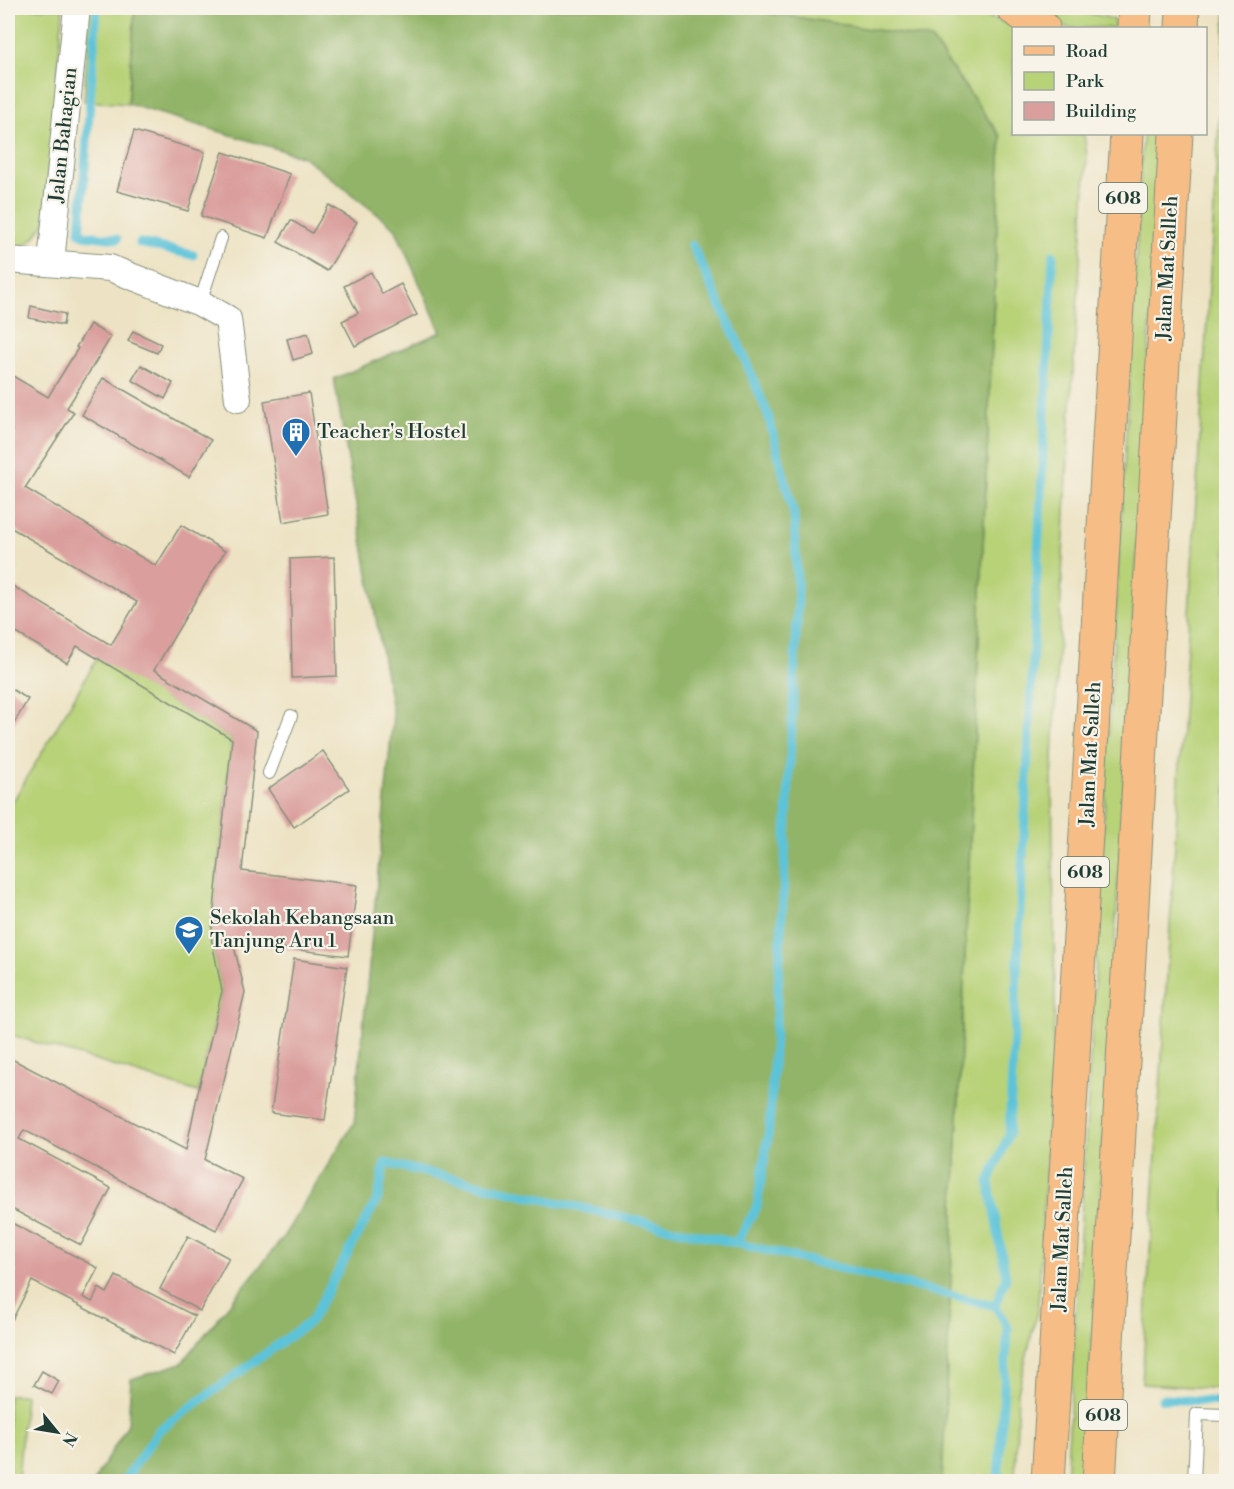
<svg xmlns="http://www.w3.org/2000/svg" width="1234" height="1489" font-family="'Libre Bodoni',serif">
  <style>
    .green { fill: #b8d278; stroke: #6c8856; stroke-width: 1.5 }
    .forest { fill: #92b468; stroke: #58784e; stroke-width: 1.5 }
    .lines { fill: none; stroke-linecap: round; stroke-linejoin: round }
    .stream { stroke: #5cc3d9; stroke-width: 9 }
    .building { fill: #da9e9c }
    .service-casing { stroke: #86907c; stroke-width: 14 }
    .minor-casing { stroke: #86907c; stroke-width: 28 }
    .primary-casing { stroke: #86907c; stroke-width: 35 }
    .service { stroke: #fff; stroke-width: 12 }
    .minor { stroke: #fff; stroke-width: 26 }
    .primary { stroke: #f6be86; stroke-width: 33 }
    .labels { text-anchor: middle; dominant-baseline: central; stroke-width: 4.5; stroke-linejoin: round; paint-order: stroke }
    .shield { fill: #f7f3e8; stroke: #60746a; stroke-width: 1.5 }
    .shield-label { font-size: 18px; font-weight: bold; fill: #1f3d34 }
    .street-label { font-size: 20px; fill: #1f3d34; stroke: #f7f3e8 }
    .poi-label { font-size: 20px; fill: #1f3d34; stroke: #f7f3e8; text-anchor: start }
  </style>
  <rect width="100%" height="100%" fill="#f7f3e8"/>
  <filter id="ink" filterUnits="userSpaceOnUse"><feTurbulence type="fractalNoise" baseFrequency=".0167" numOctaves="2"/><feDisplacementMap in="SourceGraphic" scale="12" xChannelSelector="R" yChannelSelector="G"/><feConvolveMatrix kernelMatrix="1 2 1 2 8 2 1 2 1" color-interpolation-filters="sRGB"/></filter>
  <filter id="wash" filterUnits="userSpaceOnUse"><feTurbulence type="fractalNoise" baseFrequency=".008" numOctaves="4" result="noise"/><feDisplacementMap in="SourceGraphic" scale="24" xChannelSelector="R" yChannelSelector="G"/><feGaussianBlur stdDeviation="1.35" result="paint"/><feColorMatrix in="noise" values="0 0 0 0 0 0 0 0 0 0 0 0 0 0 0 0 0 1.4 0 .05"/><feComposite in="paint" operator="in"/></filter>
  <g filter="url(#wash)">
    <rect width="100%" height="100%" fill="#ede3c4"/>
    <!-- green -->
    <g class="green">
      <path d="M8 8H63L46 221C35 238 29 247 8 248Z"/>
      <polygon points="89,8 135,8 128,104 84,101"/>
      <polygon points="740,8 962,8 1009,24 1016,28 1014,28 1014,134 1084,134 1087,156 1069,434 1052,780 1055,1003 1038,1308 1018,1392 1015,1481 942,1481 1001,137 931,39"/>
      <polygon points="1041,8 1068,8 1114,19 1114,28 1067,28"/>
      <polygon points="1226,9 1226,1389 1142,1384"/>
      <polygon points="1143,134 1161,134 1084,1481 1066,1482"/>
      <polygon points="98,657 232,739 211,937 222,991 198,1092 8,1034 8,810"/>
      <polygon points="8,1395 25,1395 18,1481 8,1481"/>
    </g>
    <!-- forest -->
    <polygon class="forest" points="135,8 740,8 931,39 1001,137 942,1481 94,1481 128,1424 131,1379 182,1363 282,1239 354,1123 393,716 334,379 441,332 395,228 304,157 128,104"/>
    <g class="lines">
      <!-- stream -->
      <g class="stream">
        <polyline points="97,8 80,233 84,235 117,239"/>
        <polyline points="140,243 193,255"/>
        <polyline points="736,1243 995,1306 1008,1327 998,1482"/>
        <polyline points="995,1306 1006,1278 989,1182 1009,1134 1053,255"/>
        <polyline points="1162,1399 1226,1402"/>
        <polyline points="123,1482 159,1430 311,1321 378,1198 385,1163 736,1243 757,1207 769,1130 780,956 798,601 794,514 768,415 740,347 692,245"/>
      </g>
    </g>
    <g id="blocks">
      <!-- building -->
      <g class="building">
        <polygon points="134,131 205,152 188,211 117,191"/>
        <polygon points="223,152 290,174 267,238 201,216"/>
        <polygon points="329,205 357,222 327,271 278,242 291,220 312,233"/>
        <polygon points="371,272 382,294 401,284 417,315 355,346 342,321 358,313 344,286"/>
        <polygon points="31,306 65,314 63,325 29,318"/>
        <polygon points="90,324 111,337 67,408 74,412 25,488 156,566 181,525 225,551 154,670 257,731 242,871 357,885 348,956 233,942 245,992 205,1160 243,1179 216,1230 24,1130 19,1139 111,1188 81,1245 8,1207 8,1057 186,1150 198,1092 222,991 211,937 232,739 77,646 67,663 8,628 8,583 111,645 137,602 8,526 8,438 12,430 8,428 8,373 48,397 78,348 76,347"/>
        <polygon points="133,331 161,344 157,353 128,341"/>
        <polygon points="308,333 313,354 293,360 287,339"/>
        <polygon points="141,365 173,383 165,399 132,380"/>
        <polygon points="103,378 211,440 189,477 82,415"/>
        <polygon points="309,393 328,514 283,522 264,401"/>
        <polygon points="334,557 337,676 292,678 290,559"/>
        <polygon points="8,687 28,699 8,734"/>
        <polygon points="323,751 349,789 294,827 268,789"/>
        <polygon points="294,959 347,967 325,1120 271,1113"/>
        <polygon points="8,1221 98,1268 83,1297 92,1302 99,1288 107,1293 116,1276 195,1316 174,1355 32,1281 8,1328 8,1289 16,1273 8,1268"/>
        <polygon points="188,1236 229,1258 200,1311 160,1289"/>
        <polygon points="42,1371 59,1381 52,1394 34,1385"/>
      </g>
    </g>
  </g>
  <g filter="url(#ink)">
    <use href="#blocks" fill-opacity="0" stroke="#86907c" stroke-width="1.5"/>
    <g class="lines">
      <!-- service casing -->
      <g class="service-casing">
        <g id="service">
          <polyline points="200,303 221,238"/>
          <polyline points="269,773 291,716"/>
          <polyline points="1194,1482 1197,1414 1226,1415"/>
        </g>
      </g>
      <!-- minor casing -->
      <g class="minor-casing">
        <g id="minor">
          <polyline points="8,260 110,268 200,303 228,319 238,399"/>
          <polyline points="51,262 77,8"/>
        </g>
      </g>
      <!-- primary casing -->
      <g class="primary-casing">
        <g id="primary">
          <polyline points="1013,8 1043,28"/>
          <polyline points="1134,28 1135,8"/>
          <polyline points="1182,28 1183,8"/>
          <polyline points="1048,1482 1127,134"/>
          <polyline points="1099,1482 1176,134"/>
        </g>
      </g>
      <!-- service -->
      <use href="#service" class="service"/>
      <!-- minor -->
      <use href="#minor" class="minor"/>
      <!-- primary -->
      <use href="#primary" class="primary"/>
    </g>
  </g>
  <!-- icons -->
  <defs>
    <g id="building-pin" transform="scale(1.5)"><path d="M0 17L-7.5 6A9.5 9.5 0 1 1 7.5 6Z" fill="#1f6fb2" stroke="#f7f3e8"/><path d="M-4-6H4V6H1V3H-1V6H-4ZM-2.5-4.3h1.7v1.8h-1.7ZM.8-4.3h1.7v1.8H.8ZM-2.5-1h1.7V.8h-1.7ZM.8-1h1.7V.8H.8Z" fill="#fff"/></g>
    <g id="school-pin" transform="scale(1.5)"><path d="M0 17L-7.5 6A9.5 9.5 0 1 1 7.5 6Z" fill="#1f6fb2" stroke="#f7f3e8"/><path d="M0-5L7-2L0 1L-7-2ZM-4 1L0 2.5L4 1V4Q0 6-4 4Z" fill="#fff"/></g>
  </defs>
  <g fill-rule="evenodd">
    <use href="#building-pin" x="296" y="432"/>
    <use href="#school-pin" x="189" y="930"/>
  </g>
  <g class="labels">
    <!-- shield labels -->
    <g class="shield">
      <rect x="1099" y="183" width="48" height="30" rx="4.5"/>
      <rect x="1061" y="857" width="48" height="30" rx="4.5"/>
      <rect x="1079" y="1400" width="48" height="30" rx="4.5"/>
    </g>
    <g class="shield-label">
      <text x="1123" y="198">608</text>
      <text x="1085" y="872">608</text>
      <text x="1103" y="1415">608</text>
    </g>
    <!-- street labels -->
    <g class="street-label">
      <text transform="translate(64 135) rotate(-84)">Jalan Bahagian</text>
      <text transform="translate(1168 268) rotate(-87)">Jalan Mat Salleh</text>
      <text transform="translate(1091 754) rotate(-87)">Jalan Mat Salleh</text>
      <text transform="translate(1063 1239) rotate(-87)">Jalan Mat Salleh</text>
    </g>
    <!-- poi labels -->
    <g class="poi-label">
      <text x="317" y="432">Teacher's Hostel</text>
      <text x="210" y="918">Sekolah Kebangsaan<tspan x="210" dy="23">Tanjung Aru 1</tspan></text>
    </g>
  </g>
  <!-- margin -->
  <rect width="1234" height="1489" fill="none" stroke="#f7f3e8" stroke-width="30"/>
  <!-- legend -->
  <rect x="1012" y="27" width="195" height="108" fill="#f7f3e8" stroke="#a1aaa0" stroke-width="1.5"/>
  <rect x="1024" y="46" width="30" height="9" fill="#f6be86" stroke="#a1aaa0" stroke-width="1.5"/>
  <text x="1066" y="57" font-size="18" fill="#1f3d34">Road</text>
  <rect x="1024" y="72" width="30" height="18" fill="#b8d278" stroke="#a1aaa0" stroke-width="1.5"/>
  <text x="1066" y="87" font-size="18" fill="#1f3d34">Park</text>
  <rect x="1024" y="102" width="30" height="18" fill="#da9e9c" stroke="#a1aaa0" stroke-width="1.5"/>
  <text x="1066" y="117" font-size="18" fill="#1f3d34">Building</text>
  <!-- north arrow -->
  <g transform="translate(57 1432) rotate(120)" stroke="#f7f3e8" stroke-width="4.5" paint-order="stroke">
  <path d="M0-4.5L10 22L0 15L-10 22Z" fill="#1f3d34"/>
  <text y="-9" font-size="16" font-weight="bold" text-anchor="middle" fill="#1f3d34">N</text>
  </g>
</svg>
